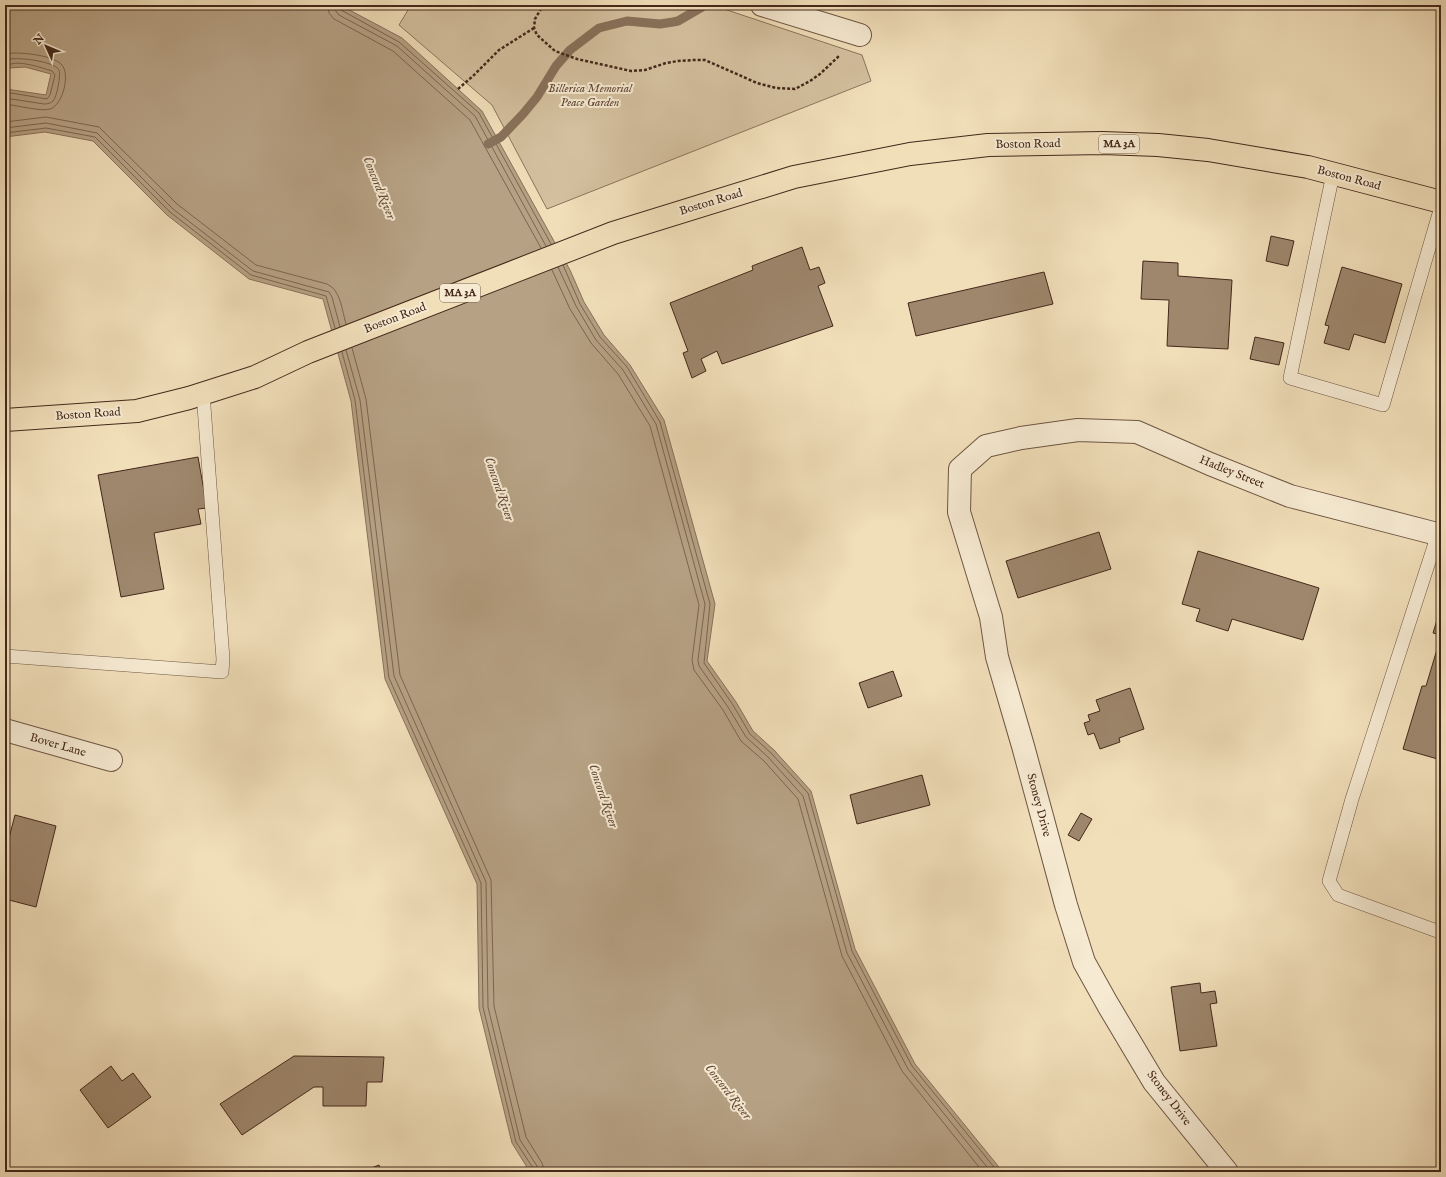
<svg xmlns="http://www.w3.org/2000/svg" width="1446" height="1177" font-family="'IM FELL English',serif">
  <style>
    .green { fill: #d4c09f; stroke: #8c745c }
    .water { fill: #b6a184; stroke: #88715a; fill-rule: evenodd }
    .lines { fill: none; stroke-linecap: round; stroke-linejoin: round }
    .shore { stroke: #7d644f; stroke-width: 1 }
    .stream { stroke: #88715a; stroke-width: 9 }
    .building { fill: #9e876d; stroke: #44281a }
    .service-casing { stroke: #6f5642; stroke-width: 14 }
    .minor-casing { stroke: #6f5642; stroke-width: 24 }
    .primary-casing { stroke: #44281a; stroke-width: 24 }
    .path { stroke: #44281a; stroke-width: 2.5; stroke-dasharray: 3 2; stroke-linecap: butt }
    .service { stroke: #f6ead2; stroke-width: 13 }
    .minor { stroke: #f6ead2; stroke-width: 22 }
    .primary { stroke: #f1dfba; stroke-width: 22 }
    .labels { text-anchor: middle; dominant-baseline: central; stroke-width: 4; stroke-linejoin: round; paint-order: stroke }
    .shield { fill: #f6ead2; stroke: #796251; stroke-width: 1 }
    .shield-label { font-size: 11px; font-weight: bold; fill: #44281a }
    .park-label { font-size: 12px; font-style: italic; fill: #614635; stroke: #f6ead2 }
    .street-label { font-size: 12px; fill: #44281a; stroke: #f6ead2 }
    .water-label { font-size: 13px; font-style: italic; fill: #664c3a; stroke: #f6ead2 }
  </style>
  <rect width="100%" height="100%" fill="#f1dfba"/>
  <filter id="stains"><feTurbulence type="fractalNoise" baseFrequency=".005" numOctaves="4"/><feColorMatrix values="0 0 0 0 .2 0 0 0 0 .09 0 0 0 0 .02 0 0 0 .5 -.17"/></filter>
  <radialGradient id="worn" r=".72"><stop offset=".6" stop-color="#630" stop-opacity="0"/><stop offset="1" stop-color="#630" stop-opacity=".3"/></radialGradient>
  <!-- green -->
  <polygon class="green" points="411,5 712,5 862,55 871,81 547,209 492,105 399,25"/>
  <!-- water -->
  <path class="water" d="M5 5H340L402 38 482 111 570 270 584 302 604 335 630 365 664 420 715 604 707 661 736 702 753 731 774 750 811 791 855 949 915 1064 1003 1172H530L512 1143 479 1008 477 884 385 679 351 401 323 299 249 279 167 215 93 141 45 132 5 137ZM25 67 51 74 46 95 6 89 9 68Z"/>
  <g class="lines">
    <!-- shore -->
    <g class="shore">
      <polyline points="328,5 329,13 334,19 393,51 470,120 541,248"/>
      <polyline points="334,5 335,10 339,15 397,46 475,116 546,246"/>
      <polyline points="339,5 341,10 399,42 479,113 551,244"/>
      <path d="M5 54C17 51 52 55 61 64 71 73 63 105 50 109 42 112 15 105 5 104"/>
      <path d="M5 60C15 56 54 61 59 70 61 75 57 97 53 101 51 103 48 104 44 104L5 98"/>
      <path d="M5 69C9 56 42 68 52 71L55 75 50 95 47 99 5 92"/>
      <path d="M5 122 46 117 99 127 177 204 256 265 327 284C341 290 342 311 346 324"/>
      <polyline points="5,128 46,123 97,133 173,209 253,271 329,292 332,297 340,327"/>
      <polyline points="5,133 46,128 95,137 170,212 251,275 326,296 335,328"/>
      <polyline points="563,265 580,304 600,337 627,367 660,422 710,604 704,663 733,705 750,734 771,753 808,793 852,951 912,1066 998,1172"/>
      <polyline points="558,267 576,306 596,340 623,370 656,424 705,604 698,660 699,666 728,707 746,737 768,757 803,796 847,953 908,1069 991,1172"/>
      <polyline points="552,270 570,309 591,343 618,374 650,426 699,605 692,660 694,670 723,710 741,741 764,761 798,799 842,956 902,1071 983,1172"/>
      <polyline points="352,348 366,399 400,675 491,880 494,1006 526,1137 542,1163 545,1172"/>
      <polyline points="346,350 360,400 394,676 486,882 488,1007 520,1140 537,1166 539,1172"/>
      <polyline points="342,352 355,400 389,678 481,883 483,1007 516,1142 533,1168 533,1172"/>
    </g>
    <!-- stream -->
    <polyline class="stream" points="488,144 501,137 523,114 537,97 556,66 570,50 591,34 599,28 627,21 660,24 673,22 678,21 702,7"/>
  </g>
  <!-- building -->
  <g class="building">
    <polygon points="1271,236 1294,241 1288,266 1266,261"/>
    <polygon points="802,247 810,270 819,267 825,283 818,286 833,326 722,364 717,351 701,359 706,371 692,378 683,353 688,351 670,303 753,270 752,266"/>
    <polygon points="1143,261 1178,263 1178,276 1232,280 1228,349 1167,346 1169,300 1141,299"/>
    <polygon points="1342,267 1402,284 1385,343 1354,334 1349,350 1324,343 1329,326 1325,325"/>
    <polygon points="1044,272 1053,304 916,336 908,303"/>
    <polygon points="1255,337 1284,343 1279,365 1250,359"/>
    <polygon points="198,457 207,508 198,509 201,524 154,533 164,589 121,597 98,475"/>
    <polygon points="1099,532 1111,569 1018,598 1006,561"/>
    <polygon points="1198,551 1319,588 1303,640 1232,619 1228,631 1196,621 1200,609 1182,604"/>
    <polygon points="1437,620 1441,622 1441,635 1433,633"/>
    <polygon points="1441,636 1441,760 1403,749 1422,686 1426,686"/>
    <polygon points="893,671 902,696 868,708 859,683"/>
    <polygon points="1130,688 1144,729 1119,738 1120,742 1100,749 1094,733 1088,735 1084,723 1090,721 1088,715 1100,711 1096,700"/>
    <polygon points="922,775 930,805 857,824 850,795"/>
    <polygon points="1081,813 1092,819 1079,841 1068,835"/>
    <polygon points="15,815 56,826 36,907 5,899 5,881 8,868 5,867 5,853"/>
    <polygon points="1200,983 1201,993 1215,991 1217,1003 1210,1004 1217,1046 1180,1051 1171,987"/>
    <polygon points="294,1056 384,1057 382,1082 367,1082 366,1106 323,1106 323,1087 314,1087 242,1135 220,1104"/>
    <polygon points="111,1066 122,1081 133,1073 151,1097 108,1128 80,1090"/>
    <polygon points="379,1165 382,1172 361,1172"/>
  </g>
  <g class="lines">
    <!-- service casing -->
    <g class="service-casing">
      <g id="service">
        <polyline points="1333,174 1290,378 1383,405 1441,207"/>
        <polyline points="1438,534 1352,799 1329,881 1338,895 1437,931 1441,927"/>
        <polyline points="5,656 222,672 223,659 203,393"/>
      </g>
    </g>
    <!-- minor casing -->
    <g class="minor-casing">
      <g id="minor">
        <polyline points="762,5 860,35"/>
        <polyline points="5,730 111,760"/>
        <polyline points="1227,1172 1154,1082 1108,1005 1084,962 1066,905 1023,746 997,657 991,617 959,512 960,469 986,446 1021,438 1078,430 1137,432 1210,464 1290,496 1441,535"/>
      </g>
    </g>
    <!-- primary casing -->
    <g class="primary-casing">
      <polyline id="primary" points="5,420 137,411 189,398 255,377 308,352 613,233 794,177 910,154 988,145 1103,143 1158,145 1208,150 1308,167 1441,202"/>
    </g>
    <!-- path -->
    <g class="path">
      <polyline points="545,5 542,7 535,19 534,28 537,35 555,51 577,59 631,71 645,70 666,63 678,61 694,60 705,60 757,83 776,88 795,89 810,81 820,74 839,56"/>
      <polyline points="458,89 473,76 499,50 534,28"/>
    </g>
    <!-- service -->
    <use href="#service" class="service"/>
    <!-- minor -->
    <use href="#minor" class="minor"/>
    <!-- primary -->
    <use href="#primary" class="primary"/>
  </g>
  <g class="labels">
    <!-- shield labels -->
    <g class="shield">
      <rect x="1099" y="135" width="40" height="18" rx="3"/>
      <rect x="440" y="284" width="40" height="18" rx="3"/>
    </g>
    <g class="shield-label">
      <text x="1119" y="144">MA 3A</text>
      <text x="460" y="293">MA 3A</text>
    </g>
    <!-- park labels -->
    <g class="park-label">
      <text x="590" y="88">Billerica Memorial<tspan x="590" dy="14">Peace Garden</tspan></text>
    </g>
    <!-- street labels -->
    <g class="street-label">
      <text transform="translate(1028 144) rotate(-1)">Boston Road</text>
      <text transform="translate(1349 178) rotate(15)">Boston Road</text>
      <text transform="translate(711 202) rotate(-17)">Boston Road</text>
      <text transform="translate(395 318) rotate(-21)">Boston Road</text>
      <text transform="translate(88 414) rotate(-4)">Boston Road</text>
      <text transform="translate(1232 472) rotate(22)">Hadley Street</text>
      <text transform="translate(58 745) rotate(16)">Bover Lane</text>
      <text transform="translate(1039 805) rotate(75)">Stoney Drive</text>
      <text transform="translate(1169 1098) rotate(53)">Stoney Drive</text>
    </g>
    <!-- water labels -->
    <g class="water-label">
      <text transform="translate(379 188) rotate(68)">Concord River</text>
      <text transform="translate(499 489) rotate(71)">Concord River</text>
      <text transform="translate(603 796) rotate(71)">Concord River</text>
      <text transform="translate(728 1092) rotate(52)">Concord River</text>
    </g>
  </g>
  <!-- margin -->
  <rect width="1446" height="1177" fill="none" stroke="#f1dfba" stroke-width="20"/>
  <rect x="6" y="6" width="1434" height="1165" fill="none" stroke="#44281a" stroke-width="2"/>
  <rect x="10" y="10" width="1426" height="1157" fill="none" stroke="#44281a"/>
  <!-- north arrow -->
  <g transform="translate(46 46) rotate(314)" stroke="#f6ead2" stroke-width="3" paint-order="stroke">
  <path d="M0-3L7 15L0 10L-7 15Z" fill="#44281a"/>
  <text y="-6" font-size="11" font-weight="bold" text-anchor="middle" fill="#44281a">N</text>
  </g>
  <rect width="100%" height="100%" filter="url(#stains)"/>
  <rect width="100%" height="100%" fill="url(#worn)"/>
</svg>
